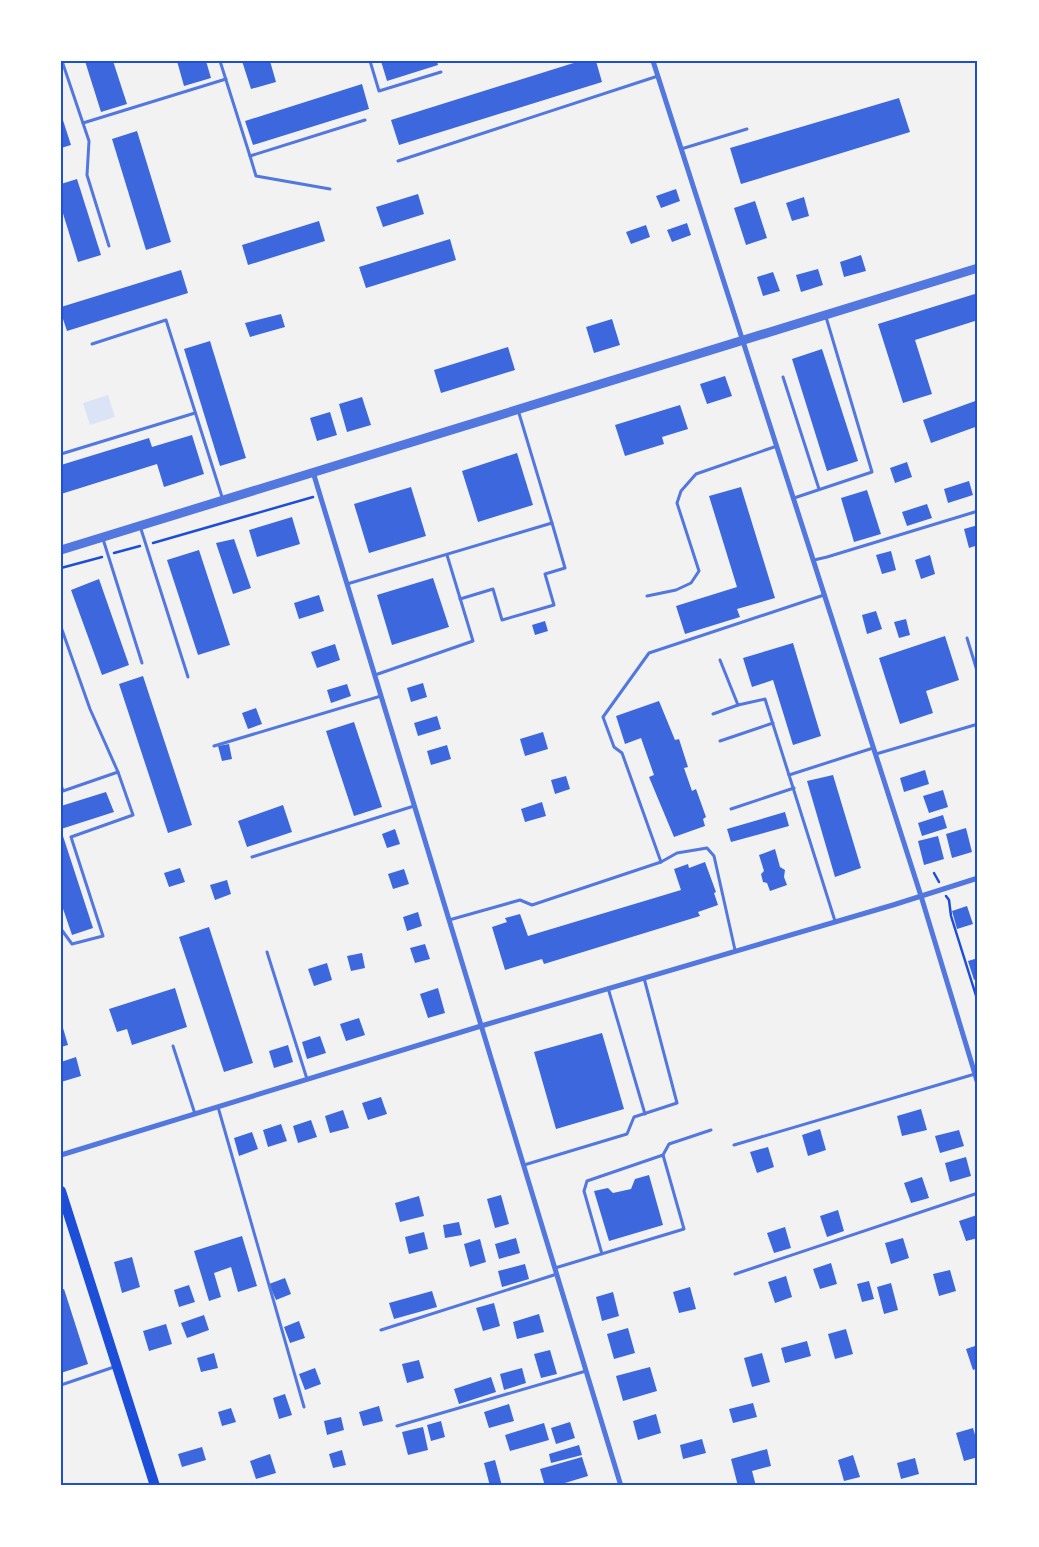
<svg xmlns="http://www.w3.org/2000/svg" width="1039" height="1547" font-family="'Alegreya Sans',sans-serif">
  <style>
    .green { fill: #dbe4f7 }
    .building { fill: #3d67dc }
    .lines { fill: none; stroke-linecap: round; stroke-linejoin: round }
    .path { stroke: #1d4ed8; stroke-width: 2.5 }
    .service { stroke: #5277de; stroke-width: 3 }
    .minor { stroke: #5277de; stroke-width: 5 }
    .tertiary { stroke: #5277de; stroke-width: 9 }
    .secondary { stroke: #1d4ed8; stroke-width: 10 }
    .neatline { fill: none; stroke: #1d4ed8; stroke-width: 2 }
  </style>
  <rect width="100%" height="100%" fill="#f2f2f2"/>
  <!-- green -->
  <polygon class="green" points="108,395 115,417 90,425 83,403"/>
  <!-- building -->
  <g class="building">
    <polygon points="85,61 113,61 127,104 101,112"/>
    <polygon points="177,61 206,61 211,78 184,86"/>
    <polygon points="242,61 270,61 276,82 251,89"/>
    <polygon points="381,61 437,61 438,65 387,81"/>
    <polygon points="580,61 596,61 602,82 399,145 391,120"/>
    <polygon points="362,84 369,109 253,145 245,121"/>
    <polygon points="899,98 910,132 741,184 730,148"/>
    <polygon points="61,114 71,145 61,148"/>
    <polygon points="137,131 171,242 146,250 112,139"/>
    <polygon points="77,179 101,255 78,262 61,207 61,184"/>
    <polygon points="676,189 680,201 661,208 656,196"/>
    <polygon points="418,194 424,214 383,227 376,207"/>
    <polygon points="804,197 809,216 792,221 786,203"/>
    <polygon points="755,201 767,238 746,245 734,208"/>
    <polygon points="319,221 325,241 248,265 242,245"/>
    <polygon points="687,223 691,235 672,242 667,230"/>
    <polygon points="646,225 650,237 631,244 626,232"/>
    <polygon points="450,239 456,260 366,288 359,267"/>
    <polygon points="861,255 866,271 844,277 840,262"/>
    <polygon points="818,269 823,285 801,292 796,275"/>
    <polygon points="181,270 188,293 67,331 61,313 61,307"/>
    <polygon points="773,272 780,291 763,296 757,277"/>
    <polygon points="978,293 978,320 915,340 932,394 903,403 878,324"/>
    <polygon points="281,314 285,327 250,337 245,323"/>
    <polygon points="612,319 620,345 594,353 586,327"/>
    <polygon points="210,341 246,458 220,466 184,349"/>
    <polygon points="508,347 515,370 441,393 434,370"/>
    <polygon points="822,349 858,461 827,471 792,359"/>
    <polygon points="725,376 732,396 707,404 700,384"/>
    <polygon points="362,397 371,425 347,432 339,404"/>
    <polygon points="978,400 978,426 931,443 923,420"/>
    <polygon points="680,405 688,429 662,437 664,444 625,456 615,425"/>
    <polygon points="330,412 337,435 317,441 310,418"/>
    <polygon points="192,435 204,474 164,487 157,464 61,494 61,465 149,438 152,447"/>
    <polygon points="517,453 533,505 478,522 462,471"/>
    <polygon points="907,462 912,477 895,483 890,468"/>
    <polygon points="969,481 973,495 948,503 944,489"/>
    <polygon points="411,487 426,536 369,553 354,504"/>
    <polygon points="741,487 775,598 737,609 740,617 685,634 676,606 737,587 709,496"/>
    <polygon points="867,490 881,534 854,542 841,498"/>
    <polygon points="927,504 932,518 907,526 902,512"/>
    <polygon points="292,517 300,544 257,557 249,530"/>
    <polygon points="978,525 978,545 969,548 964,529"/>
    <polygon points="234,539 251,588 233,594 216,543"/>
    <polygon points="199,550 230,645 198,655 167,560"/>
    <polygon points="891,551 896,570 882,574 876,555"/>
    <polygon points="930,555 935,574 921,579 915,560"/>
    <polygon points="433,578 449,627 392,645 377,595"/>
    <polygon points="99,579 129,665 102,675 71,590"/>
    <polygon points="319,595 324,611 299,619 294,603"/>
    <polygon points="876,611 882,629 867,634 862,615"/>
    <polygon points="906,619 910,635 899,638 894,622"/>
    <polygon points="545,621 548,631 535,635 532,625"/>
    <polygon points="945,636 959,680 926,691 933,713 900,724 879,658"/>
    <polygon points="793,643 821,736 793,745 773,680 752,687 743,658"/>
    <polygon points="335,644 340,660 317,668 311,652"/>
    <polygon points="143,676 192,825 168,833 119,684"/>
    <polygon points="423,683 427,697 411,702 407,688"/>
    <polygon points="347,684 351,696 331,703 327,690"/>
    <polygon points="659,701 675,740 679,739 688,767 684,768 692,791 696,789 706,817 703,819 705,826 674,837 649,777 654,775 641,738 625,744 616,716"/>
    <polygon points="256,708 262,724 248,729 242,713"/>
    <polygon points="437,716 441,729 418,736 414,723"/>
    <polygon points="354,722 382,807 354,816 326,731"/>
    <polygon points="543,732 548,749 525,756 520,739"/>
    <polygon points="229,744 232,759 222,761 218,746"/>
    <polygon points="447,745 451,759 431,765 427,751"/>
    <polygon points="925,770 929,784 904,792 900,778"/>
    <polygon points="833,775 861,868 835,877 807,781"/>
    <polygon points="566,776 570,789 555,794 551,780"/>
    <polygon points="943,790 948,807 929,813 923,796"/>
    <polygon points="106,792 114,812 61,829 61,806"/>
    <polygon points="542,802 546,816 525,822 521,809"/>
    <polygon points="283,805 292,832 247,847 238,821"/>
    <polygon points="785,812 789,826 731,842 727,829"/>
    <polygon points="943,815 947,828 922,836 918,823"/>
    <polygon points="966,828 972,852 952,858 946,834"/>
    <polygon points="395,829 400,844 387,848 382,834"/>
    <polygon points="62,833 93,928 72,935 61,903"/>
    <polygon points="938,836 944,859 924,865 918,841"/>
    <polygon points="775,849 780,867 785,870 784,877 787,885 770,891 767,883 763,882 761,874 764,871 759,855"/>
    <polygon points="705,862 716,892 714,893 718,905 698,912 700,916 544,964 542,959 505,970 492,927 507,922 505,918 520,914 528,936 681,890 674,869 688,864 689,868"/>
    <polygon points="180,868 185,882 169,887 164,873"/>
    <polygon points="404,869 409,884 393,889 388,874"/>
    <polygon points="227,880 231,894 215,900 210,885"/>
    <polygon points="967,906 973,924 957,929 952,911"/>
    <polygon points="418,912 422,926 407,931 403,917"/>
    <polygon points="209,927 253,1063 224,1072 179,937"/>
    <polygon points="425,944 430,959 415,963 410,948"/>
    <polygon points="362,953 365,968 351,971 347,956"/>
    <polygon points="978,958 978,978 974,980 968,961"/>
    <polygon points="327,963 332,980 314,986 308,969"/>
    <polygon points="175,988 187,1027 132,1045 127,1029 117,1032 109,1009"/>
    <polygon points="438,988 445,1013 428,1018 420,994"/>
    <polygon points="359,1018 365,1035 346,1041 340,1024"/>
    <polygon points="63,1028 68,1045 61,1047 61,1029"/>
    <polygon points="602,1033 624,1109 556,1129 534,1052"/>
    <polygon points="320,1036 326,1053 307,1059 302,1042"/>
    <polygon points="288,1045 293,1062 274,1068 269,1051"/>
    <polygon points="76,1057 81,1076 61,1082 61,1062"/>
    <polygon points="381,1097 387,1114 368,1120 362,1103"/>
    <polygon points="921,1109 927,1130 902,1136 897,1116"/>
    <polygon points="343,1110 349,1128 330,1133 325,1116"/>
    <polygon points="311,1120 317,1137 298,1143 293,1126"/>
    <polygon points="281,1124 287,1141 268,1147 263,1130"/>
    <polygon points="820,1129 826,1150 808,1156 802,1135"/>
    <polygon points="959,1130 964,1146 940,1153 935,1136"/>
    <polygon points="252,1132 258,1149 239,1156 234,1138"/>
    <polygon points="768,1147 774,1167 757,1173 750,1152"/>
    <polygon points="966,1157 971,1176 950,1182 945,1163"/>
    <polygon points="649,1175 663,1225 609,1241 594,1191 608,1188 613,1193 631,1189 635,1179"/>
    <polygon points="922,1177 929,1198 911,1203 904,1183"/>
    <polygon points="501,1195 509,1224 495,1228 487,1199"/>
    <polygon points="419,1196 424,1216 400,1222 395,1203"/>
    <polygon points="838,1210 844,1231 827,1237 820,1216"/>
    <polygon points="977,1215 978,1238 966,1241 959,1221"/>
    <polygon points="459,1222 462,1235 445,1238 443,1225"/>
    <polygon points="785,1227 791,1248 774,1253 767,1233"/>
    <polygon points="424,1232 428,1249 409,1254 405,1237"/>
    <polygon points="242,1236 257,1286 238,1292 231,1267 214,1273 221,1297 209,1301 194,1251"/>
    <polygon points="516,1238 520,1253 499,1259 495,1244"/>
    <polygon points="903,1238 909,1258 891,1264 885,1243"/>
    <polygon points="480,1239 486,1262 470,1267 464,1244"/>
    <polygon points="132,1257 140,1287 122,1293 114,1262"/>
    <polygon points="831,1263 837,1284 820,1289 813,1269"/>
    <polygon points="525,1264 529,1279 502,1287 498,1271"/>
    <polygon points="950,1270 956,1291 939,1296 933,1274"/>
    <polygon points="786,1276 792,1297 775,1303 768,1282"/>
    <polygon points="285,1278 291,1294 276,1300 269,1284"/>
    <polygon points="869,1281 874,1299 862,1302 857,1284"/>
    <polygon points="891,1283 898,1310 884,1314 877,1287"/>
    <polygon points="189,1285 195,1302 179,1307 174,1290"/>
    <polygon points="690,1287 696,1309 679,1313 673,1292"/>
    <polygon points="64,1289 88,1364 61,1373 61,1290"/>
    <polygon points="432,1291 437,1307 394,1319 389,1303"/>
    <polygon points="613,1292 619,1316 602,1321 596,1297"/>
    <polygon points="494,1303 500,1326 483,1331 476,1308"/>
    <polygon points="539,1314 544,1332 517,1339 513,1322"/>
    <polygon points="204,1315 209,1330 187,1338 181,1323"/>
    <polygon points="299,1321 305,1338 290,1343 284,1327"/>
    <polygon points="166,1324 172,1344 149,1351 143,1331"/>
    <polygon points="628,1328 635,1353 614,1359 607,1334"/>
    <polygon points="846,1329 853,1354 835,1359 828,1334"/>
    <polygon points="807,1341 811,1356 785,1363 781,1348"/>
    <polygon points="978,1345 978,1368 973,1370 966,1349"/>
    <polygon points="550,1350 557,1374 541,1378 534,1354"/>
    <polygon points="214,1353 218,1368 201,1372 197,1358"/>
    <polygon points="762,1353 770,1382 752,1387 744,1358"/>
    <polygon points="419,1360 424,1378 407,1383 402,1364"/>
    <polygon points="650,1367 657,1391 623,1401 616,1376"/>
    <polygon points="315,1368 321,1384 305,1390 299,1374"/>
    <polygon points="522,1368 526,1383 504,1390 500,1374"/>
    <polygon points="491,1377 496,1392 459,1404 454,1389"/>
    <polygon points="285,1394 292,1415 279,1419 273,1398"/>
    <polygon points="753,1403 757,1417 733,1423 729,1409"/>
    <polygon points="509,1404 514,1421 489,1428 484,1412"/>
    <polygon points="379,1406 383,1421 363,1426 359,1412"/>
    <polygon points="231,1408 236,1422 222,1426 218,1412"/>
    <polygon points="656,1414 661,1433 638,1440 633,1421"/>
    <polygon points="341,1417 344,1430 327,1435 324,1421"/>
    <polygon points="441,1421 445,1437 431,1441 427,1425"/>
    <polygon points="570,1422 575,1438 556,1444 551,1428"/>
    <polygon points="544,1423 549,1440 510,1451 505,1435"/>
    <polygon points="423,1427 428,1450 408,1455 402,1432"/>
    <polygon points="973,1428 978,1445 978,1457 964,1461 956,1433"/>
    <polygon points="702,1439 706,1453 683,1459 680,1445"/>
    <polygon points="579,1445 582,1455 551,1463 549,1454"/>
    <polygon points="202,1447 206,1460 182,1467 178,1454"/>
    <polygon points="767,1449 771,1466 752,1471 756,1486 738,1486 731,1459"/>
    <polygon points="342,1450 346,1465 333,1468 329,1454"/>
    <polygon points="270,1454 276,1473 256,1479 250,1461"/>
    <polygon points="853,1455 860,1477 844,1481 838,1460"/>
    <polygon points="582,1457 588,1476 555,1486 545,1486 540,1469"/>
    <polygon points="915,1458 919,1474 901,1479 897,1463"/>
    <polygon points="495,1460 502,1486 490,1486 484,1463"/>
  </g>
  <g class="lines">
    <!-- path -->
    <g class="path">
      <polyline points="153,543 313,497"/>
      <polyline points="114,553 140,546"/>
      <polyline points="61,568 102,557"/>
      <polyline points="934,873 939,882"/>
      <polyline points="946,896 949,900 951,916 978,1002"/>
    </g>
    <!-- service -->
    <g class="service">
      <polyline points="62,61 89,141 87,175 109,246"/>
      <polyline points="220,61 250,156 365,120"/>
      <polyline points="370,61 379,91 441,72"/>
      <polyline points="458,61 462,61"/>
      <polyline points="83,123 226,79"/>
      <polyline points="681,149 747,129"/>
      <polyline points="250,156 256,176 330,189"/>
      <polyline points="398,161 658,76"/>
      <polyline points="92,344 166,320 223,500"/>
      <polyline points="783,377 819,489"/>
      <polyline points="61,454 195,413"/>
      <polyline points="794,498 872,472 826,317"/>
      <polyline points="140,526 188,677"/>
      <polyline points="103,539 142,663"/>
      <polyline points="814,560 827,557 978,511"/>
      <polyline points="347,584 552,523 518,410"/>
      <polyline points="647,596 676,590 691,583 699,571 677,503 681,491 696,474 777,446"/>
      <polyline points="460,599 493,589 502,620 554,605 545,574 565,568 552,523"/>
      <polyline points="61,627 90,709 118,772 133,815 71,837 103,936 72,944 61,929"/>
      <polyline points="967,638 978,674"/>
      <polyline points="720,660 738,705 765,699 789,775"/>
      <polyline points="375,675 473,641 447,555"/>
      <polyline points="713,714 738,705"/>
      <polyline points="720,741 773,723"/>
      <polyline points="214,746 381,696"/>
      <polyline points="876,754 978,724"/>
      <polyline points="61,785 63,791 118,772"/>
      <polyline points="731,809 794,788"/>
      <polyline points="252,857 414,806"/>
      <polyline points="661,862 622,753 614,747 603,717 649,653 824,595"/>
      <polyline points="449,920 520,900 532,905 661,862 677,853 707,848 714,856 735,950"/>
      <polyline points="835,921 789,775 873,748"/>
      <polyline points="267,952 307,1079"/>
      <polyline points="608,988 645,1114"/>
      <polyline points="173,1046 195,1114"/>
      <polyline points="218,1107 304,1407"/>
      <polyline points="734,1145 975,1074"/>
      <polyline points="663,1155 669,1144 711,1130"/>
      <polyline points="524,1165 627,1134 634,1117 677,1103 644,978"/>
      <polyline points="555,1268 684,1229 663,1155 587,1181 584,1191 602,1254"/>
      <polyline points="735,1274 978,1193"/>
      <polyline points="381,1330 557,1274"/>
      <polyline points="61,1385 114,1367"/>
      <polyline points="397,1426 586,1371"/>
    </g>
    <!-- minor -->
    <g class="minor">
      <polyline points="653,61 921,896 978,1084"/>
      <polyline points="313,472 621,1486"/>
      <polyline points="61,1155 481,1026 893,905 978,878"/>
    </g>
    <!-- tertiary -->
    <polyline class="tertiary" points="61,550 978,268"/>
    <!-- secondary -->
    <polyline class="secondary" points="61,1191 155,1486"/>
  </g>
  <!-- border -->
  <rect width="1039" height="1547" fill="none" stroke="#ffffff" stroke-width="125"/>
  <rect x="62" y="62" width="914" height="1422" class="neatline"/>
</svg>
